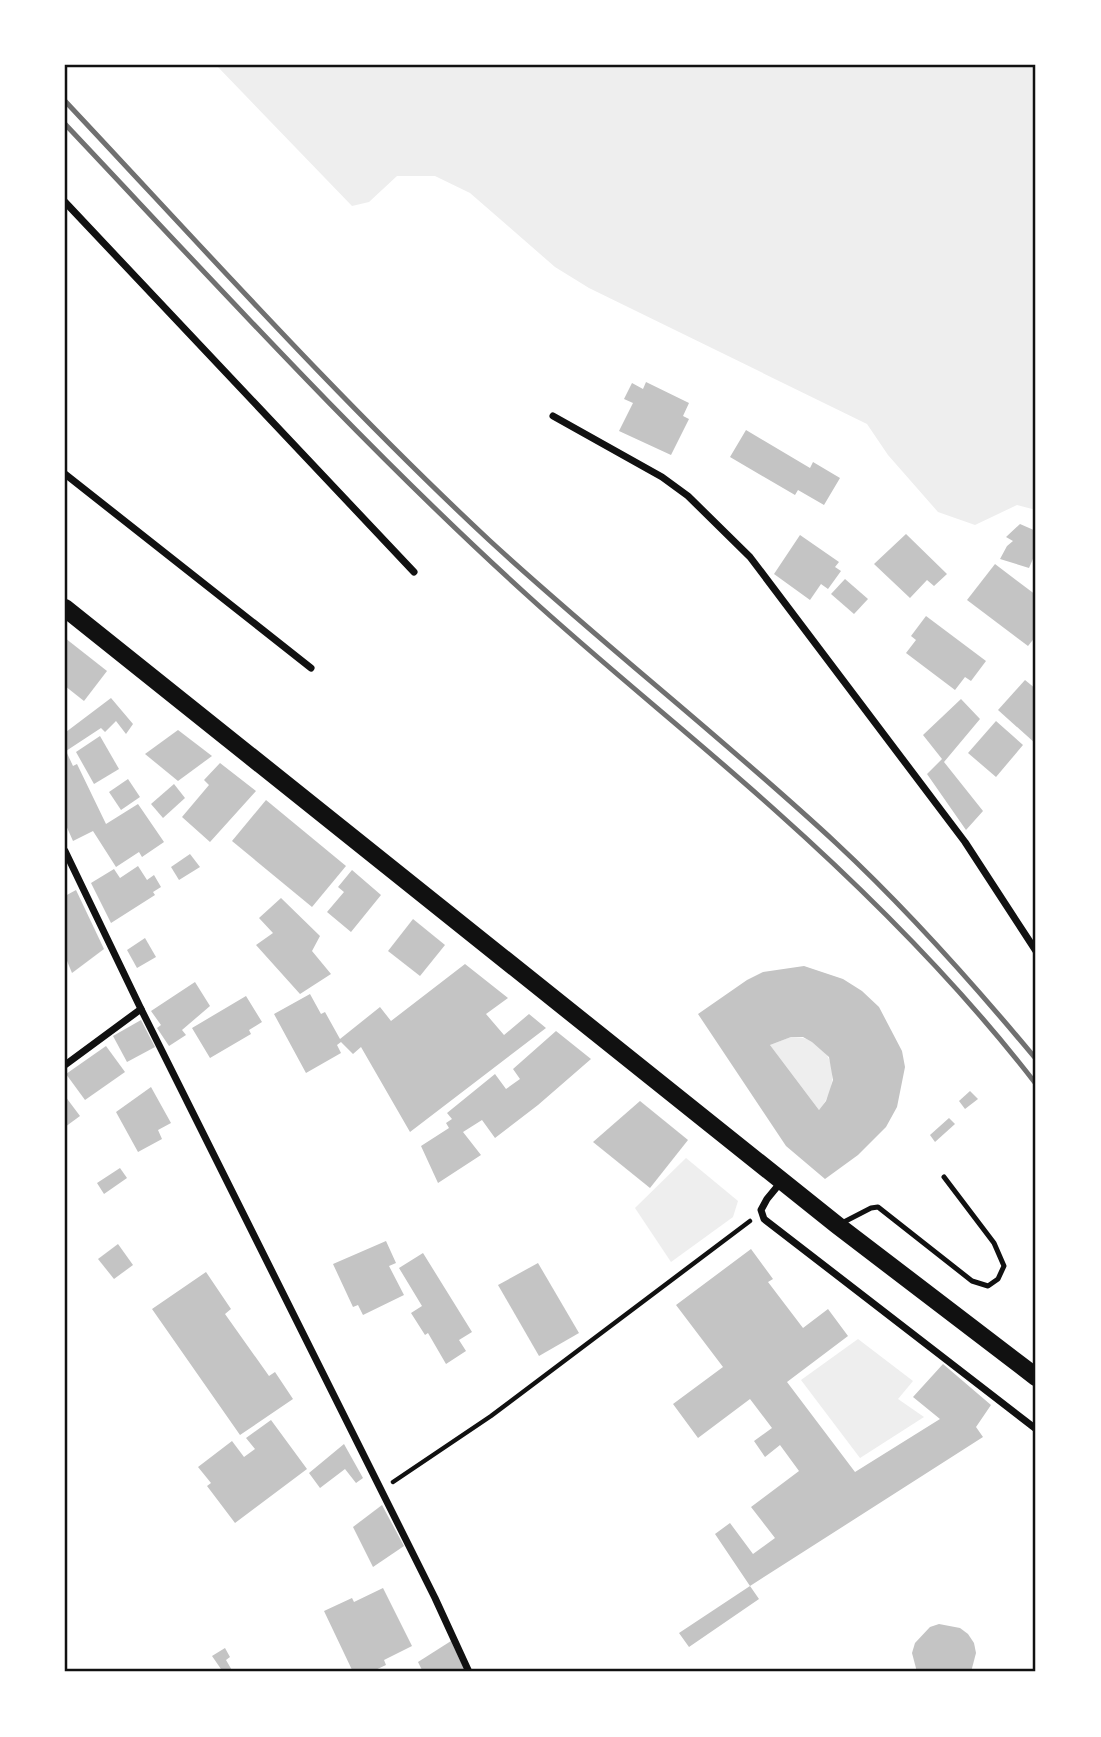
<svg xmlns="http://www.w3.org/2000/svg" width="1101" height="1737" font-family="'Noto Sans',sans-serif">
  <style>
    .green { fill: #eee }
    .building { fill: #c4c4c4; fill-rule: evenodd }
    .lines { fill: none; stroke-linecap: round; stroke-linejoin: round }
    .path { stroke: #111; stroke-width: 4.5 }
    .service { stroke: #111; stroke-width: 5 }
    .minor { stroke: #111; stroke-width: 7 }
    .primary { stroke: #111; stroke-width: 18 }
    .rail { stroke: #707070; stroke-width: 5 }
    .neatline { fill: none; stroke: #111; stroke-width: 2.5 }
  </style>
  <rect width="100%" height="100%" fill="#fff"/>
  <!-- green -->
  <g class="green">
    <polygon points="216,65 1036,65 1036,510 1017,505 975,525 938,512 888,455 867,424 589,288 555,267 470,193 435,176 397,176 369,202 352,206"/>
    <path d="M791 1037C833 1036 844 1081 819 1110L770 1045Z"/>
    <polygon points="686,1158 738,1201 733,1217 671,1262 635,1208"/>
    <polygon points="858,1339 913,1381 898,1399 924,1417 860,1458 801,1380"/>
  </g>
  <!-- building -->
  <g class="building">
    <polygon points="646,382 689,403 683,416 689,419 671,455 619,431 633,403 624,399 632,383 643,389"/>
    <polygon points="746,430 810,468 813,462 840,478 824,505 798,490 795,495 730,457"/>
    <polygon points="1020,524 1036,531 1036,552 1029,568 1000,559 1007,546 1013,541 1006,537"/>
    <polygon points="906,534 947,574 934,586 927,580 910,598 874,564"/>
    <polygon points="800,535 839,562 835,567 841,571 828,589 821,584 810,600 774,574"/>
    <polygon points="995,564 1036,595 1036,636 1028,646 967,600"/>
    <polygon points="845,579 868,599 854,614 831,594"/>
    <polygon points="926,616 986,661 971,681 965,677 955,690 906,653 916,640 911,636"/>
    <polygon points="65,638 107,671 84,701 65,686"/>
    <polygon points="1025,680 1036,689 1036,744 998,710"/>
    <polygon points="111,698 133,724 126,734 116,721 105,732 101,728 66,751 73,766 77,764 106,824 138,804 164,842 142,857 139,852 116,867 93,831 73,841 65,823 65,730 66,732"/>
    <polygon points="961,699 980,719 944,762 983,811 966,830 927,774 942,759 923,735"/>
    <polygon points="996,721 1023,745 996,777 968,753"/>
    <polygon points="178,730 212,756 178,781 145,754"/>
    <polygon points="100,736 119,769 94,784 76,752"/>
    <polygon points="220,763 256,791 210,842 182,817 209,785 204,780"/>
    <polygon points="128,779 140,797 121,810 109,792"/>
    <polygon points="174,784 185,798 163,818 151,804"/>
    <polygon points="266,800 346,866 312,907 232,841"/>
    <polygon points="190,854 200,867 179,880 171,867"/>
    <polygon points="138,866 147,880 154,875 161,887 153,892 155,895 111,923 91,883 114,869 120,878"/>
    <polygon points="352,870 381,895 351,932 327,912 344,892 338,887"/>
    <polygon points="76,890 104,949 72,973 65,956 65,896"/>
    <polygon points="281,898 320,936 312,951 331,974 300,994 256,945 273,933 259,918"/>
    <polygon points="413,919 445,945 420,976 388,951"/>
    <polygon points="145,938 156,957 137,968 127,950"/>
    <polygon points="465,964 508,998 486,1014 504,1035 529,1014 546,1028 410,1132 361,1047 353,1054 341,1042 337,1045 341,1053 306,1073 274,1014 310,994 321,1014 325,1012 340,1039 380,1007 391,1021"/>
    <path d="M804 966 843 979 862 991 879 1007 902 1051 905 1067 897 1107 886 1127 858 1155 825 1179 786 1146 698 1014 747 980 763 972ZM791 1037H803L812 1042 829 1057 833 1080 826 1101 819 1110 770 1045Z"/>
    <polygon points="195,982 210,1006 182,1030 186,1035 169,1046 157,1028 161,1025 151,1011"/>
    <polygon points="246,996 262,1022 249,1030 251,1034 210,1058 192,1028"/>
    <polygon points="141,1020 155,1047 127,1062 113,1036"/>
    <polygon points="556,1031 591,1059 538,1105 495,1138 482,1120 463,1132 481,1155 438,1183 421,1146 449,1128 446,1123 452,1119 447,1113 495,1074 506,1089 520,1079 513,1069"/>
    <polygon points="106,1046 125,1072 85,1100 66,1074"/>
    <polygon points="151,1087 171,1123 158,1130 162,1139 138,1152 116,1112"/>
    <polygon points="970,1091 978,1099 965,1109 959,1101"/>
    <polygon points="65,1096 80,1116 65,1127"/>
    <polygon points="640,1101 688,1140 650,1188 593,1142"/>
    <polygon points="949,1118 955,1124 935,1142 930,1135"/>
    <polygon points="120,1168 127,1178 104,1194 97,1183"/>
    <polygon points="386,1241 396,1263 389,1266 404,1295 363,1315 358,1305 353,1307 333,1264"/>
    <polygon points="118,1244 133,1265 114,1279 98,1259"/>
    <polygon points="751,1249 773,1279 768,1282 803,1328 828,1309 848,1336 787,1382 855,1472 940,1419 913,1397 943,1364 991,1405 976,1427 983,1437 750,1586 759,1599 689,1647 679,1633 750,1586 715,1534 730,1523 753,1554 775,1538 751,1507 799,1471 780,1445 765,1457 754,1441 772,1428 750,1399 698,1438 673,1404 723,1367 676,1305"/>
    <polygon points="423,1253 472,1332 459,1340 466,1351 446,1364 428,1333 425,1335 411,1313 422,1306 399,1268"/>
    <polygon points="538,1263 579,1333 539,1356 498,1285"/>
    <polygon points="206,1272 231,1309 225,1314 269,1376 275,1372 293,1399 240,1435 152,1309"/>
    <polygon points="271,1420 307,1469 235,1523 207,1486 211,1483 198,1467 232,1441 244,1457 255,1449 246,1438"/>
    <polygon points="344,1444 363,1478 356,1483 345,1469 320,1488 309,1473"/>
    <polygon points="382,1505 404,1546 373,1567 353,1527"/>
    <polygon points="383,1588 412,1646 384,1660 386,1665 371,1672 353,1672 324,1611 352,1598 354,1602"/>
    <polygon points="939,1624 960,1628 968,1634 974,1643 976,1653 971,1672 917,1672 912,1653 915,1643 930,1627"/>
    <polygon points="451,1641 464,1669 460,1672 423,1672 418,1662"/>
    <polygon points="225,1648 230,1657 226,1660 233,1672 223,1672 212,1656"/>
  </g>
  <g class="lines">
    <!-- path -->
    <polyline class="path" points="393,1482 491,1416 750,1221"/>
    <!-- service -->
    <polyline class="service" points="840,1224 871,1208 878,1207 972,1281 988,1286 998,1279 1004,1266 994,1243 944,1177"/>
    <!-- minor -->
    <g class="minor">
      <polyline points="65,202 414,572"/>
      <polyline points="553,416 662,477 688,496 750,557 965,842 1036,951"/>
      <polyline points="65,474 311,668"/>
      <polyline points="65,851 141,1009 435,1598 469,1672"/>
      <polyline points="65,1065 141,1009"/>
      <polyline points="781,1182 767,1199 761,1210 764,1219 1036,1429"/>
    </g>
    <!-- primary -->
    <polyline class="primary" points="65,608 837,1225 1036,1377"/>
    <!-- rail -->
    <g class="rail">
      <path d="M65 101C204 249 340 401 489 540 602 644 723 738 836 843 909 911 972 982 1036 1059"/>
      <path d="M65 124C216 284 364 447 527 595 608 669 694 737 776 811 870 895 959 984 1036 1084"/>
    </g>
  </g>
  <!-- border -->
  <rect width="1101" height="1737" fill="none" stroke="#ffffff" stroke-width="133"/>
  <rect x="66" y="66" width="968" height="1604" class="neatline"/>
</svg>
